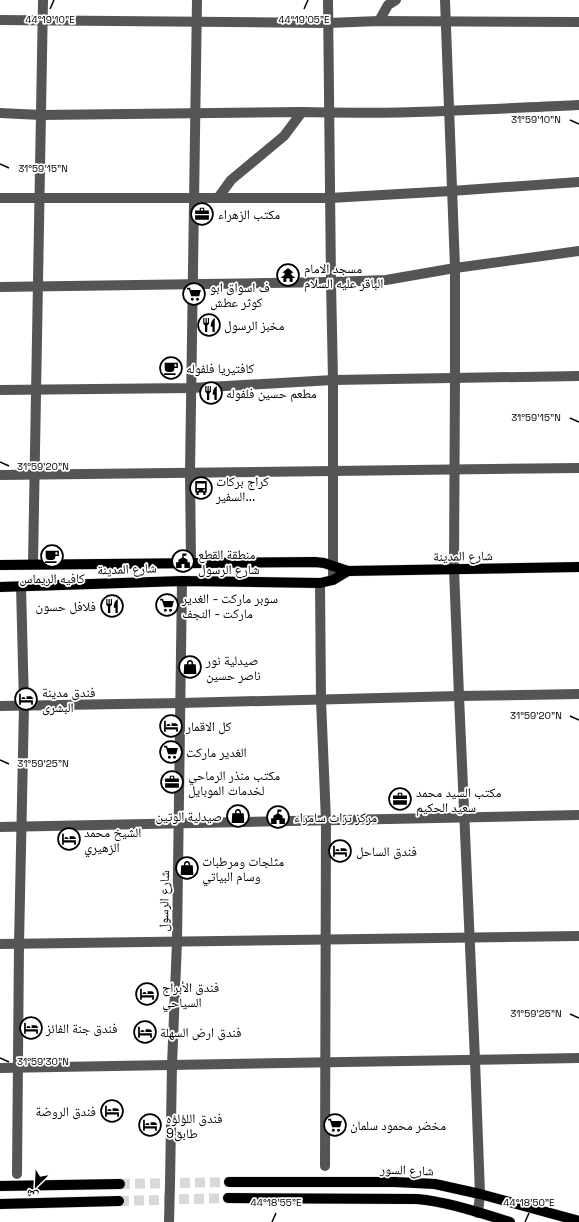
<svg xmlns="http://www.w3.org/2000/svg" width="579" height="1222" font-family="'Space Grotesk','Noto Naskh Arabic',sans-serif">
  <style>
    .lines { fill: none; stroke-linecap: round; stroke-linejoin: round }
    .major-tunnel { stroke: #d9d9d9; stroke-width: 10; stroke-dasharray: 10 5; stroke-linecap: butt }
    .major-casing { stroke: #dbdbdb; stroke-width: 11 }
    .minor { stroke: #555; stroke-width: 10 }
    .major { stroke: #000; stroke-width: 10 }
    .ticks { fill: none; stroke: #000; stroke-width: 1.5 }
    .labels { text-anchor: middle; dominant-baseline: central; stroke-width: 3.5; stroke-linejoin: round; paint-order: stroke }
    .poi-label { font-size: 13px; fill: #000; stroke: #fff; text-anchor: start }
    .street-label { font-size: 13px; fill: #000; stroke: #fff }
    .ticks-label { font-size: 10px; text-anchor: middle; fill: #000; stroke: #fff; stroke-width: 3.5; stroke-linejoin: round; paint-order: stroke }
  </style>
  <rect width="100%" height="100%" fill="#fff"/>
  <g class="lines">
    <!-- major-tunnel -->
    <g class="major-tunnel">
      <polyline points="120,1184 229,1182"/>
      <polyline points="119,1201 228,1198"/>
    </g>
    <!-- major casing -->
    <g class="major-casing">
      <g id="major">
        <polyline points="0,565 315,562 324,563 348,571 579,567"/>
        <polyline points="0,587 182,581 320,583 333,580 348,571"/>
        <polyline points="229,1182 395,1182 435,1184 480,1194 579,1221"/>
        <polyline points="0,1186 120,1184"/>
        <path d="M228 1198 417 1199C449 1202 480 1213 510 1222"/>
        <polyline points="0,1204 119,1201"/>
      </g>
    </g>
    <!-- minor -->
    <g class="minor">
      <polyline points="328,0 331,282 333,380 333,580"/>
      <polyline points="445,0 455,268 455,377 454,569 459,696 475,1060 480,1194 478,1213"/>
      <polyline points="0,20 328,23 379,21 579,22"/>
      <polyline points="379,21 388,5 396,0"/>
      <path d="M0 113 41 115 302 112C394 115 487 109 579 105"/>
      <polyline points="0,198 330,198 451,191 579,182"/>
      <polyline points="218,198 231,180 284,136 302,112"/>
      <polyline points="0,287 331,282 386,280 455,268 579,251"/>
      <polyline points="0,390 191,388 333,380 579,376"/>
      <polyline points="0,475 579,468"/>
      <polyline points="191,562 190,472 197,0"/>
      <polyline points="33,564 43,0"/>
      <polyline points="320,583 321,700 326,821 325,1166"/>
      <polyline points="0,706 181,703 459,696 579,694"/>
      <polyline points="0,827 579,815"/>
      <polyline points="0,944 579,936"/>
      <polyline points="0,1068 579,1058"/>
      <polyline points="17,1174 19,944 24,705 21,586"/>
      <polyline points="169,1222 170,1183 172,1065 177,942 182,581"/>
    </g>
    <!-- major -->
    <use href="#major" class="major"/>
  </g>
  <!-- ticks -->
  <path class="ticks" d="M50 9 54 0M304 9 308 0M570 120 579 124M0 164 9 168M570 418 579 422M0 462 9 466M570 716 579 720M0 760 9 764M570 1014 579 1018M0 1058 9 1062M272 1222 276 1213M525 1222 529 1213"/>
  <!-- icons -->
  <defs>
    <g id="office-ring" transform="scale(1.15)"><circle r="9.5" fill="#fff" stroke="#000" stroke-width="1.5"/><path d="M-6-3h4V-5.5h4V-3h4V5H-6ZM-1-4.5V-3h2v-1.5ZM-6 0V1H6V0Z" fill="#000"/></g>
    <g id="temple-ring" transform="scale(1.15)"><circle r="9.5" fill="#fff" stroke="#000" stroke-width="1.5"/><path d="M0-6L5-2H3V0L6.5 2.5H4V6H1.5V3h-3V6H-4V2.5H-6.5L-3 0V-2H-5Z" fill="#000"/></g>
    <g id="supermarket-ring" transform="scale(1.15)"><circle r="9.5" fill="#fff" stroke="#000" stroke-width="1.5"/><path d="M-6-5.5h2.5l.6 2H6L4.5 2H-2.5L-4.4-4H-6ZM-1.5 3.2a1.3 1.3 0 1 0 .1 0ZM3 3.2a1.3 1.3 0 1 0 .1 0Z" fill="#000"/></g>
    <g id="restaurant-ring" transform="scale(1.15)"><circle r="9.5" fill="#fff" stroke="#000" stroke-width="1.5"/><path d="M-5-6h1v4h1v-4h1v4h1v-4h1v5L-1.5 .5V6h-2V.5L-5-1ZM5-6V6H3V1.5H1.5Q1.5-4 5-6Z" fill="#000"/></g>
    <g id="cafe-ring" transform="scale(1.15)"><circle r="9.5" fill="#fff" stroke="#000" stroke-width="1.5"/><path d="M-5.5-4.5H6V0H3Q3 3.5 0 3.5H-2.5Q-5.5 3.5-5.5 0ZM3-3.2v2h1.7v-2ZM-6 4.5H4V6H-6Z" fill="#000"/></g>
    <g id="bus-ring" transform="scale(1.15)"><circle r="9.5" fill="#fff" stroke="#000" stroke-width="1.5"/><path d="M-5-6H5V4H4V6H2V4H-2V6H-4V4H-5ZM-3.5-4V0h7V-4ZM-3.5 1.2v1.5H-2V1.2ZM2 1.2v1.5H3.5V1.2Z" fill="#000"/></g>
    <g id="civic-ring" transform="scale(1.15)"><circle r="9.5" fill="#fff" stroke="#000" stroke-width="1.5"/><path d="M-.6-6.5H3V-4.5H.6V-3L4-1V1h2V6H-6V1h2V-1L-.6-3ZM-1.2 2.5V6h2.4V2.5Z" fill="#000"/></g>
    <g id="shop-ring" transform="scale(1.15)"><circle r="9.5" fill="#fff" stroke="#000" stroke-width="1.5"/><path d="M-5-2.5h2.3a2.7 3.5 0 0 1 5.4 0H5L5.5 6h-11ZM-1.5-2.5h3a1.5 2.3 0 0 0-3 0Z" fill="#000"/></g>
    <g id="hotel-ring" transform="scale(1.15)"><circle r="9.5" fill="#fff" stroke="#000" stroke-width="1.5"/><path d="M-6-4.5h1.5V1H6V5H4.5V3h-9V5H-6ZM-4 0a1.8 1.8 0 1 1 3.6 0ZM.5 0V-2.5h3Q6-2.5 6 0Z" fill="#000"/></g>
  </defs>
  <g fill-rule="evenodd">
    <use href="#office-ring" x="202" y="214"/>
    <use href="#temple-ring" x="288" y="275"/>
    <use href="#supermarket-ring" x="194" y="294"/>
    <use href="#restaurant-ring" x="209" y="325"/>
    <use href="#cafe-ring" x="171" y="368"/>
    <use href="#restaurant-ring" x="211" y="393"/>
    <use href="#bus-ring" x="201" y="488"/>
    <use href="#cafe-ring" x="52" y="556"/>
    <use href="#civic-ring" x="183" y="561"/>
    <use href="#supermarket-ring" x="167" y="605"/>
    <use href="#restaurant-ring" x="112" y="606"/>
    <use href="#shop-ring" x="190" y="667"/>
    <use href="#hotel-ring" x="26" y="699"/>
    <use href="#hotel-ring" x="171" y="726"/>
    <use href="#supermarket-ring" x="171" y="752"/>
    <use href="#office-ring" x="172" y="782"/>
    <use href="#office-ring" x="400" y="799"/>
    <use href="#shop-ring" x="238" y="816"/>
    <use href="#civic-ring" x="278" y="817"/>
    <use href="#hotel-ring" x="69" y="839"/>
    <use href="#hotel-ring" x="340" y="851"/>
    <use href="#shop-ring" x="187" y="868"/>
    <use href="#hotel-ring" x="147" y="994"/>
    <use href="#hotel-ring" x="31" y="1028"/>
    <use href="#hotel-ring" x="145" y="1032"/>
    <use href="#hotel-ring" x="112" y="1111"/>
    <use href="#hotel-ring" x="150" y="1125"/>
    <use href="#supermarket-ring" x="335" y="1125"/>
  </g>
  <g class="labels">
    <!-- poi labels -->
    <g class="poi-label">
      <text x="218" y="214">مكتب الزهراء</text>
      <text x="304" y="268">مسجد الامام<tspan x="304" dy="15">الباقر عليه السلام</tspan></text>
      <text x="210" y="287">ف اسواق ابو<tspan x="210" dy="15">كوثر عطش</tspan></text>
      <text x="224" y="325">مخبز الرسول</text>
      <text x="186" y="368">كافتيريا فلفوله</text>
      <text x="226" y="393">مطعم حسين فلفوله</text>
      <text x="216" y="481">كراج بركات<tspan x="216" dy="15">السفير...</tspan></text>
      <text x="198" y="554">منطقة القطع<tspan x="198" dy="15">شارع الرسول</tspan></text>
      <text x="52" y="578" text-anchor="middle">كافيه الريماس</text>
      <text x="182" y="598">سوبر ماركت - الغدير<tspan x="182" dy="15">ماركت - النجف</tspan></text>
      <text x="96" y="606" text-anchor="end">فلافل حسون</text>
      <text x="206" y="660">صيدلية نور<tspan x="206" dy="15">ناصر حسين</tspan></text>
      <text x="42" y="692">فندق مدينة<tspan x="42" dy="15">البشرى</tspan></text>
      <text x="186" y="726">كل الاقمار</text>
      <text x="186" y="752">الغدير ماركت</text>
      <text x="188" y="775">مكتب منذر الرماحي<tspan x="188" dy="15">لخدمات الموبايل</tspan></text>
      <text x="416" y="792">مكتب السيد محمد<tspan x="416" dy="15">سعيد الحكيم</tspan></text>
      <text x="222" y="816" text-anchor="end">صيدلية الوتين</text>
      <text x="294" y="817">مركز تراث سامراء</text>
      <text x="84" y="832">الشيخ محمد<tspan x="84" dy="15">الزهيري</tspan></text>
      <text x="356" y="851">فندق الساحل</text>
      <text x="202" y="861">مثلجات ومرطبات<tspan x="202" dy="15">وسام البياتي</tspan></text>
      <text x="162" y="987">فندق الأبراج<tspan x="162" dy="15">السياحي</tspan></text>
      <text x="46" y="1028">فندق جنة الفائز</text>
      <text x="160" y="1032">فندق ارض السهلة</text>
      <text x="96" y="1111" text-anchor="end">فندق الروضة</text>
      <text x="166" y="1118">فندق اللؤلؤه<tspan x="166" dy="15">9طابق</tspan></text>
      <text x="350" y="1125">مخضر محمود سلمان</text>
    </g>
    <!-- street labels -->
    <g class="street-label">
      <text transform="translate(463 556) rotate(-1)">شارع المدينة</text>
      <text transform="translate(127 569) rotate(-2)">شارع المدينة</text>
      <text transform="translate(164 901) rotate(-89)">شارع الرسول</text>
      <text transform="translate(407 1170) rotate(2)">شارع السور</text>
    </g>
  </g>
  <g class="ticks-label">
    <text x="50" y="23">44°19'10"E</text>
    <text x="304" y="23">44°19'05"E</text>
    <text x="536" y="123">31°59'10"N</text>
    <text x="43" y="172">31°59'15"N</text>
    <text x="536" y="421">31°59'15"N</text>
    <text x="43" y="470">31°59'20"N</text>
    <text x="536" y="719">31°59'20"N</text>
    <text x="43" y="767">31°59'25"N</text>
    <text x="536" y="1017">31°59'25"N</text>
    <text x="43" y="1065">31°59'30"N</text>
    <text x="276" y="1206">44°18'55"E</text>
    <text x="529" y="1206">44°18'50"E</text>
  </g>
  <!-- north arrow -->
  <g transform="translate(36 1186) rotate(204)" stroke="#ffffff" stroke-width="3" paint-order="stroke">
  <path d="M0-3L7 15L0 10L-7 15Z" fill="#000000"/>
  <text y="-6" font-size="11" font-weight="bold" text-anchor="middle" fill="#000000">ش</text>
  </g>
</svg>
